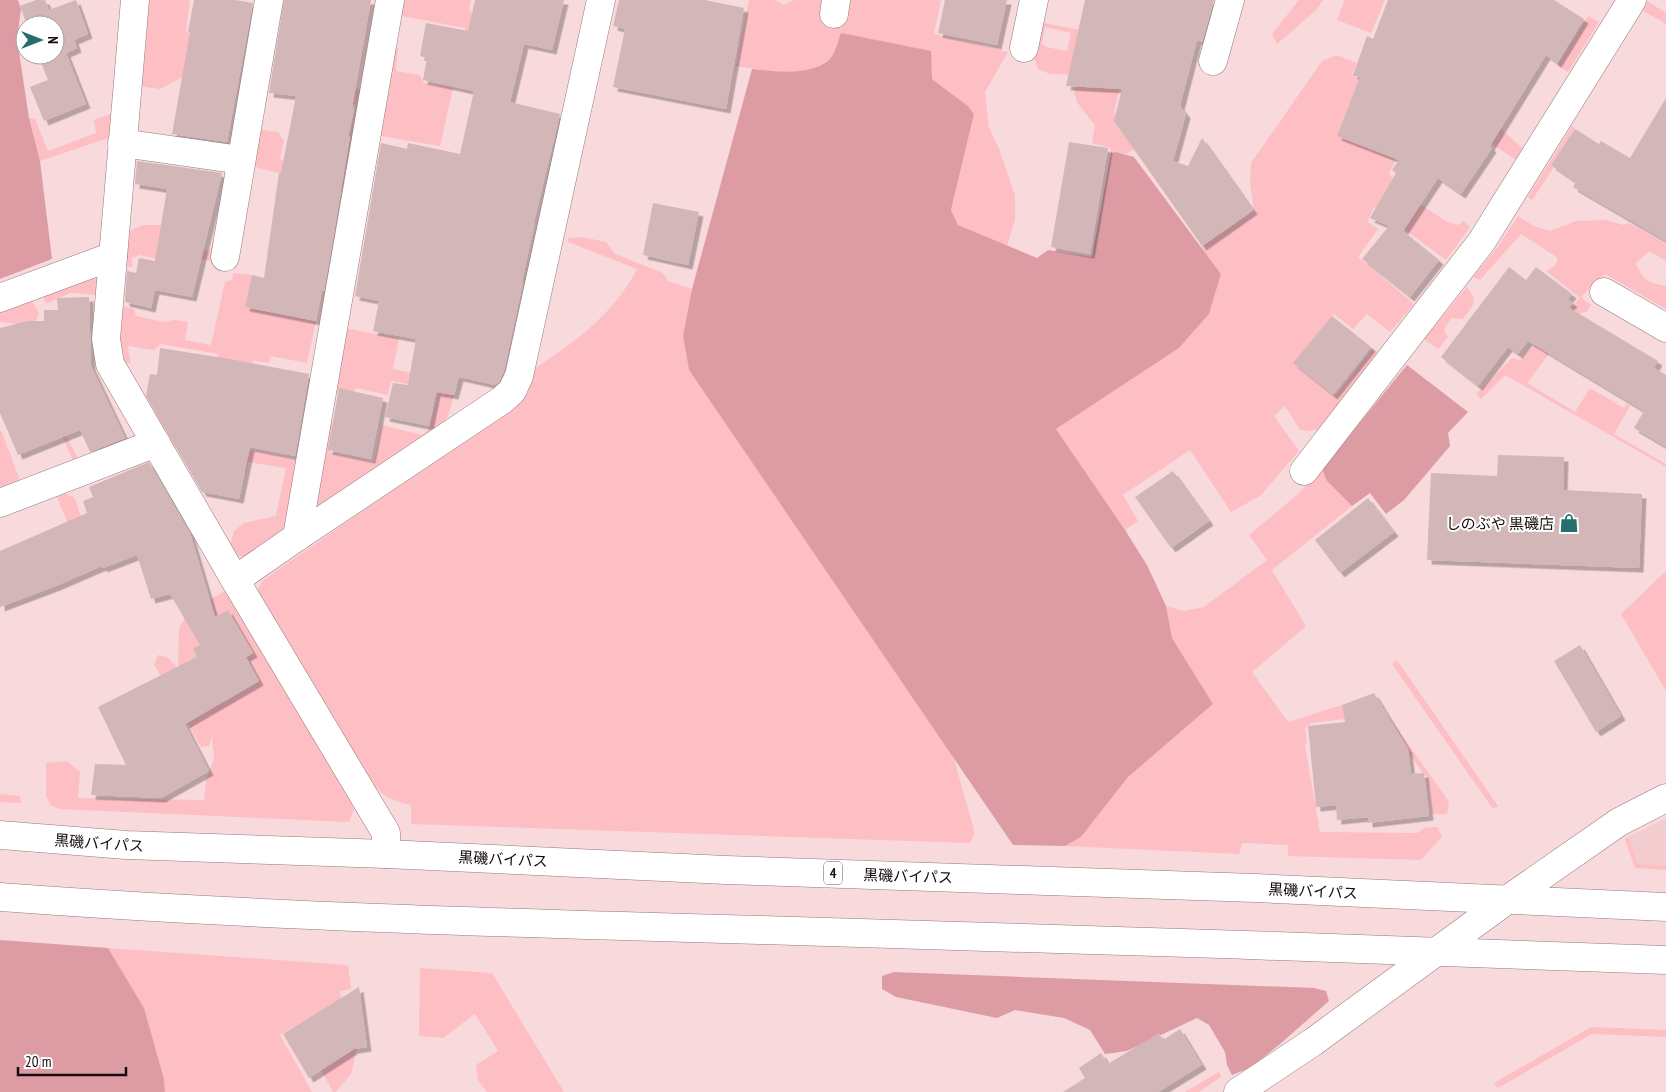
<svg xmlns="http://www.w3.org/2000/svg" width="1666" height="1092" font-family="'PT Sans Narrow','Noto Sans JP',sans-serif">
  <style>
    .built { fill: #f2cccf }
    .green { fill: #fdbec4; fill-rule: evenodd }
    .forest { fill: #dd9ca3 }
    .building { fill: #d3b6b8; filter: url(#shadow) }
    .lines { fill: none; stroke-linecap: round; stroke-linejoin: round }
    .minor-casing { stroke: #94797b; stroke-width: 29 }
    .trunk-casing { stroke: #94797b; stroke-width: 29 }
    .minor { stroke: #fff; stroke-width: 28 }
    .trunk { stroke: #fff; stroke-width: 28 }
    .labels { text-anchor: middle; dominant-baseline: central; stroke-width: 4; stroke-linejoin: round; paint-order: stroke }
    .shield { fill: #fff; stroke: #5c5556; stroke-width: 1 }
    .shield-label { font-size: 14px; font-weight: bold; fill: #160c0d }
    .poi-label { font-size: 15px; fill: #160c0d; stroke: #fff; text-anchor: end }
    .street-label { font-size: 15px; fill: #160c0d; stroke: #fff }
  </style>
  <defs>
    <filter id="shadow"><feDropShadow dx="4.5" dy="4.5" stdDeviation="0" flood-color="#0004"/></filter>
  </defs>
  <rect width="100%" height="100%" fill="#f8dadc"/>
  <!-- built -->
  <polygon class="built" points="1666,818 1666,866 1638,865 1628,837"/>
  <!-- green -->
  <g class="green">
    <polygon points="149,0 190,0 186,30 192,36 244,45 238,82 188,74 160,89 138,86"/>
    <polygon points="400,0 471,0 469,11 475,14 460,54 465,28 397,15"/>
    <path d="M749 0H775L785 5 793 0H825L821 19 843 24 848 0H941L934 34 1008 52 985 92 989 128 999 149 1015 195V220L1007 246 958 225 951 210 974 114 968 106 932 79 831 58C826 61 820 65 814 68 797 76 755 69 736 66Z"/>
    <polygon points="1299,0 1323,0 1316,10 1277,44 1272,34"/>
    <polygon points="1345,0 1385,0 1371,33 1337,20"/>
    <polygon points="1455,0 1501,0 1491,16 1498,22 1494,32 1531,55 1528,63 1467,24 1448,55 1454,59 1431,96 1455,114 1460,105 1501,129 1522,148 1516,160 1431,104 1404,146 1402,145 1389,174 1400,183 1404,194 1446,221 1458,225 1464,221 1470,227 1446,260 1374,207 1367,222 1378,229 1358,257 1414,304 1390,332 1367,314 1353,329 1334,314 1294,363 1333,395 1337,394 1373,348 1378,354 1320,429 1309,431 1300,430 1285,406 1274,416 1299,451 1260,496 1231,512 1190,450 1123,495 1138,521 1125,530 1056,429 1179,348 1209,314 1221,274 1201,247 1254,211 1250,182 1251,163 1322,61 1336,55 1357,63 1352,74 1360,77 1338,136 1390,156 1436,36 1428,32 1430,26 1443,31"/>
    <polygon points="1647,1 1666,13 1666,24 1642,10"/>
    <polygon points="1588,16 1599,22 1568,72 1557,66"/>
    <path d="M1039 22 1130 40 1114 113 1167 126 1178 123 1126 154 1116 152 1111 153 1110 148 1092 143 1095 125C1080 105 1069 100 1077 75L1050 74 1038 69C1031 54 1034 37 1039 22ZM1045 27 1071 33 1067 51 1046 47 1042 44Z"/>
    <polygon points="391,47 398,48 396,71 420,75 424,83 453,88 440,146 376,135"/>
    <polygon points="351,88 364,89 345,191 283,181 284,174 250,166 258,129 278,132 284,141 280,158 287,165 343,171 356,105 350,103"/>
    <polygon points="113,113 111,137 40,161 29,118 35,119 48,151 96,133 94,120"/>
    <polygon points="1572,126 1575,129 1551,165 1554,167 1532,200 1528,197"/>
    <path d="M1518 216 1534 226 1550 231 1576 221 1605 220 1624 225 1628 223 1641 229 1666 244V261L1649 251 1636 263C1643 280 1648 283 1666 286V309L1605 274 1581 297 1591 305 1587 311 1572 317 1548 355 1527 383 1575 412 1590 388 1624 408 1627 404 1630 406 1614 434 1666 464V467L1505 375 1481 399 1476 394 1512 358 1520 360 1580 298 1546 271 1555 266 1558 258 1521 234 1480 280 1473 277 1497 248Z"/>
    <polygon points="143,225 160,225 166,226 162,243 210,251 215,236 219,236 213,261 199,259 179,264 140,255 132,258 132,267 119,265 123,234"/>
    <path d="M582 237 606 242 615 254 663 273 668 281 692 289 683 336 689 370 953 756 973 826 974 834 970 843 411 824V805C390 800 381 796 369 778L258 598V590L262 581 518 403 528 393 534 369C574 343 615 313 637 269L568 242V238Z"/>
    <polygon points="233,273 252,275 245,307 316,321 307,363 271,356 268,363 253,360 241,411 238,447 300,460 287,525 250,556 238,556 229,549 234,531 244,523 276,516 286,468 248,462 246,473 222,467 179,432 175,454 154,412 171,415 206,426 218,354 160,344 154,350 128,346 129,356 131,362 126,364 119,349 119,305 134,309 136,316 163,322 175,320 188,322 185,340 211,345 225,282 232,280"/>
    <polygon points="87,276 98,280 97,295 70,293 46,304 42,293"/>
    <polygon points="1467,287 1474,298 1473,305 1463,319 1451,318 1444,330 1448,337 1438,349 1424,339"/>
    <polygon points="30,297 39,314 33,326 0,322 0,307"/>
    <polygon points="343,328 399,338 393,369 437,378 442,376 459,380 457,386 444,383 442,393 454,395 446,422 311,512 326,422 334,424 329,450 332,453 374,462 382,425 422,435 429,429 438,394 435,389 391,381 388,395 357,388 351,394 331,391"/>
    <polygon points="49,405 78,458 73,461"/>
    <polygon points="1,430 21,483 0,491 0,431"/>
    <polygon points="1322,469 1327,481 1352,506 1272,570 1306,626 1252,672 1288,722 1342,705 1345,719 1311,723 1305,729 1307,742 1305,746 1320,832 1417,833 1424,828 1437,827 1442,837 1421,860 1288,856 1288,845 1242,843 1239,854 1065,846 1081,837 1128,777 1213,704 1172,638 1166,606 1184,611 1204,607 1267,560 1249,535 1298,494"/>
    <polygon points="65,494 74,497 85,527 84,562 57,497"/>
    <polygon points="1666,571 1666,691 1621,614"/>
    <path d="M225 591 346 791 354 809 349 822 59 809 51 805 46 796V763L67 761 80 772 78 798 204 800 206 781 214 758 212 736 209 746 201 747 154 664 158 655 167 657 178 668 179 629 187 613ZM228 610 253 653 246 657 259 681 223 702 193 650 200 645 192 631Z"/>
    <polygon points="1397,660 1498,806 1493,809 1392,664"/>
    <polygon points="1387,714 1449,802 1447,814 1432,814 1427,778 1381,715"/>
    <polygon points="0,794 20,796 21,803 0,802"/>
    <polygon points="1628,837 1638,864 1666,866 1666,870 1635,868 1625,839"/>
    <polygon points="108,948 348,965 351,989 340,991 349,1049 357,1048 351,1074 336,1092 333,1092 321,1070 304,1021 280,1035 312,1092 165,1092 164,1079 144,1008"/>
    <polygon points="420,968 492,973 564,1092 487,1092 478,1080 476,1065 498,1051 475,1014 443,1038 419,1036"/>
    <polygon points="1591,1027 1666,1030 1666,1037 1592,1034 1498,1088 1494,1083"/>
    <polygon points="1219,1072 1221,1077 1199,1092 1185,1092"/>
  </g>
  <!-- forest -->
  <g class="forest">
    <polygon points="0,0 18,0 21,9 17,39 29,118 40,161 52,259 0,279"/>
    <path d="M841 33 931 51 932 79 968 106 974 114 951 210 958 225 1037 258 1048 250 1092 257 1111 153 1116 152 1134 157 1221 274 1209 314 1179 348 1056 429 1125 530 1147 565 1166 606 1172 638 1213 704 1128 777 1081 837 1065 846 1013 845 689 370 683 336 692 289 752 69C777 71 809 77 830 59 835 54 838 41 841 33Z"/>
    <polygon points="1407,365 1468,412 1448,433 1450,446 1404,500 1386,514 1370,493 1352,506 1327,481 1322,469"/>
    <polygon points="0,940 108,948 144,1008 164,1079 165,1092 0,1092"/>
    <polygon points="894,972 1314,988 1326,991 1329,1001 1280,1044 1250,1068 1232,1075 1227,1065 1225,1052 1209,1025 1197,1018 1127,1051 1105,1054 1090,1030 1064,1018 1015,1010 997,1018 896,997 882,989 882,976"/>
  </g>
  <!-- building -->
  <g class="building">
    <polygon points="36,0 45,0 49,10 76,0 88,34 74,40 77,48 66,53 86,104 44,121 30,87 48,80 38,55 55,55 55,25 27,25 20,6"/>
    <polygon points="194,0 235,0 253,3 227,142 172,134 190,32 188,32"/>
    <polygon points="284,0 371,0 352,108 354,109 348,136 350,137 324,291 322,290 316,321 245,307 252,275 264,278 279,173 281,173 296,96 269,93"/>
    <polygon points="475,0 564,0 552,50 524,44 510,102 560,114 534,222 535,222 522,281 523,282 504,371 499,382 495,385 459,377 454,395 436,392 429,426 385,417 393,383 408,385 416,339 373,331 379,301 355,296 381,143 407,149 408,143 460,154 474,91 423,80 427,58 420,56 426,23 468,31"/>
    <polygon points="619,0 705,0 744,8 726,109 613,87 625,29 613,26"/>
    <polygon points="945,0 1007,0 997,45 938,33"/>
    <polygon points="1085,0 1214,0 1202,42 1197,40 1180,106 1186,114 1173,161 1188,166 1202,138 1253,210 1202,246 1114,121 1122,89 1066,86"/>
    <polygon points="1388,0 1554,0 1584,19 1557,63 1546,55 1490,146 1492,148 1461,194 1438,178 1403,231 1439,260 1410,297 1362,259 1389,226 1370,218 1396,173 1392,170 1399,160 1337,136 1360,77 1353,75 1367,36 1373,39"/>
    <polygon points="1666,98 1666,241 1573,187 1576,182 1551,165 1575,129 1599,144 1601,141 1630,158"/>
    <polygon points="1069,142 1108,148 1090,254 1051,247"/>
    <polygon points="137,161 222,173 192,297 155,290 151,308 125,302 127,271 136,273 139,258 155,261 167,189 135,184"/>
    <polygon points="653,203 699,212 688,265 643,255"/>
    <polygon points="1509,267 1526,280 1536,267 1572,294 1568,299 1573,303 1568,307 1658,361 1654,368 1666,375 1666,447 1634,428 1644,411 1528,341 1518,354 1508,347 1478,386 1441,357"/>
    <polygon points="89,297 91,366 125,438 90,452 80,430 18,455 0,413 0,328 28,321 44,321 44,310 58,310 57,298"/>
    <polygon points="1332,316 1371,347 1333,395 1293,363"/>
    <polygon points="160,348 230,359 309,374 295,456 250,447 239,499 202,492 146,396 150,374 157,375"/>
    <polygon points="339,388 383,398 371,459 328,450"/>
    <polygon points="1498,455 1564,457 1563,490 1642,494 1639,568 1427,560 1431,473 1497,476"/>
    <polygon points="149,462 190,533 215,617 228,610 253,653 246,657 259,681 185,724 209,771 161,798 91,795 95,764 126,765 98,707 197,657 193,649 200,645 170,594 151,599 137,555 103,568 102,566 56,586 0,607 0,551 87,513 83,501 93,497 89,487"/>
    <polygon points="1173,471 1209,521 1171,548 1135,497"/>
    <polygon points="1368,498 1394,532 1340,573 1315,540"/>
    <polygon points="1580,645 1621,716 1596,732 1554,661"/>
    <polygon points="1374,693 1408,749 1411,774 1424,773 1429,816 1368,823 1368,817 1337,820 1336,805 1316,807 1308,726 1345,722 1342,705"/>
    <polygon points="359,987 367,1047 354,1049 309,1078 283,1034"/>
    <polygon points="1180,1029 1202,1065 1158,1092 1063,1092 1085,1078 1079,1068 1101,1053 1108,1064 1159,1033 1163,1040"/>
  </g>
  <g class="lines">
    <!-- minor casing -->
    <g class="minor-casing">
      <g id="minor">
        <polyline points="135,0 106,339 110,364 235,580 386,833 386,854"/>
        <polyline points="834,14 836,0"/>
        <polyline points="1024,48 1034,0"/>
        <polyline points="1213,61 1230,0"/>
        <polyline points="122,143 241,160"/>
        <polyline points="225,257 269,0"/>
        <polyline points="1604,292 1666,328"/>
        <polyline points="0,298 113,256"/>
        <polyline points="1304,471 1482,241 1632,0"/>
        <polyline points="0,503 156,443"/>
        <polyline points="297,537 390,0"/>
        <polyline points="235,580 297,537 502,400 512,391 519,376 601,0"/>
        <polyline points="1238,1092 1313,1042 1507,900 1619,822 1666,798"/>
      </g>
    </g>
    <!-- trunk casing -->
    <g class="trunk-casing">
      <g id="trunk">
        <polyline points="0,835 126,845 386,854 726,870 1255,888 1666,907"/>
        <path d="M0 897C253 916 508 923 762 930 1063 939 1365 948 1666 960"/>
      </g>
    </g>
    <!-- minor -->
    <use href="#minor" class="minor"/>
    <!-- trunk -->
    <use href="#trunk" class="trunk"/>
  </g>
  <!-- icons -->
  <defs>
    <g id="shop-bare" transform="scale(1.5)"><path d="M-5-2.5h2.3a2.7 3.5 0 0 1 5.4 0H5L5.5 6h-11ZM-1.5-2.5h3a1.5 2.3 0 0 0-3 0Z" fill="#246f6d" stroke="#fff" stroke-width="2.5" paint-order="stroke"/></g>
  </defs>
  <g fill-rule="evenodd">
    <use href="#shop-bare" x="1569" y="523"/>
  </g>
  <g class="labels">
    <!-- shield labels -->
    <rect class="shield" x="824" y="861.5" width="18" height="23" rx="4"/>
    <g class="shield-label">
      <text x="833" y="873">4</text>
    </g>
    <!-- poi labels -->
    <g class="poi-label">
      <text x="1554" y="523">しのぶや 黒磯店</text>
    </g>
    <!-- street labels -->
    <g class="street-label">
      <text transform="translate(99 843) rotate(4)">黒磯バイパス</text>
      <text transform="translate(503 859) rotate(3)">黒磯バイパス</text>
      <text transform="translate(908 876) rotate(2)">黒磯バイパス</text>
      <text transform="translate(1313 891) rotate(3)">黒磯バイパス</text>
    </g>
  </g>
  <!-- north arrow -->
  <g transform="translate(40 40) rotate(90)"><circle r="24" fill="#ffffff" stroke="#a29e9e"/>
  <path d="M0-4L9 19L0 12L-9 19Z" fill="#246f6d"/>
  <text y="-8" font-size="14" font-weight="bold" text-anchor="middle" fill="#160c0d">N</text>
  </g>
  <!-- scale -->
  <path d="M18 1067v8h108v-8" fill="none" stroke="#160c0d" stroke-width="2.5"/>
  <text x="25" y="1067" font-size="15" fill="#160c0d" stroke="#ffffff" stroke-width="4" paint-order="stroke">20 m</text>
</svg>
